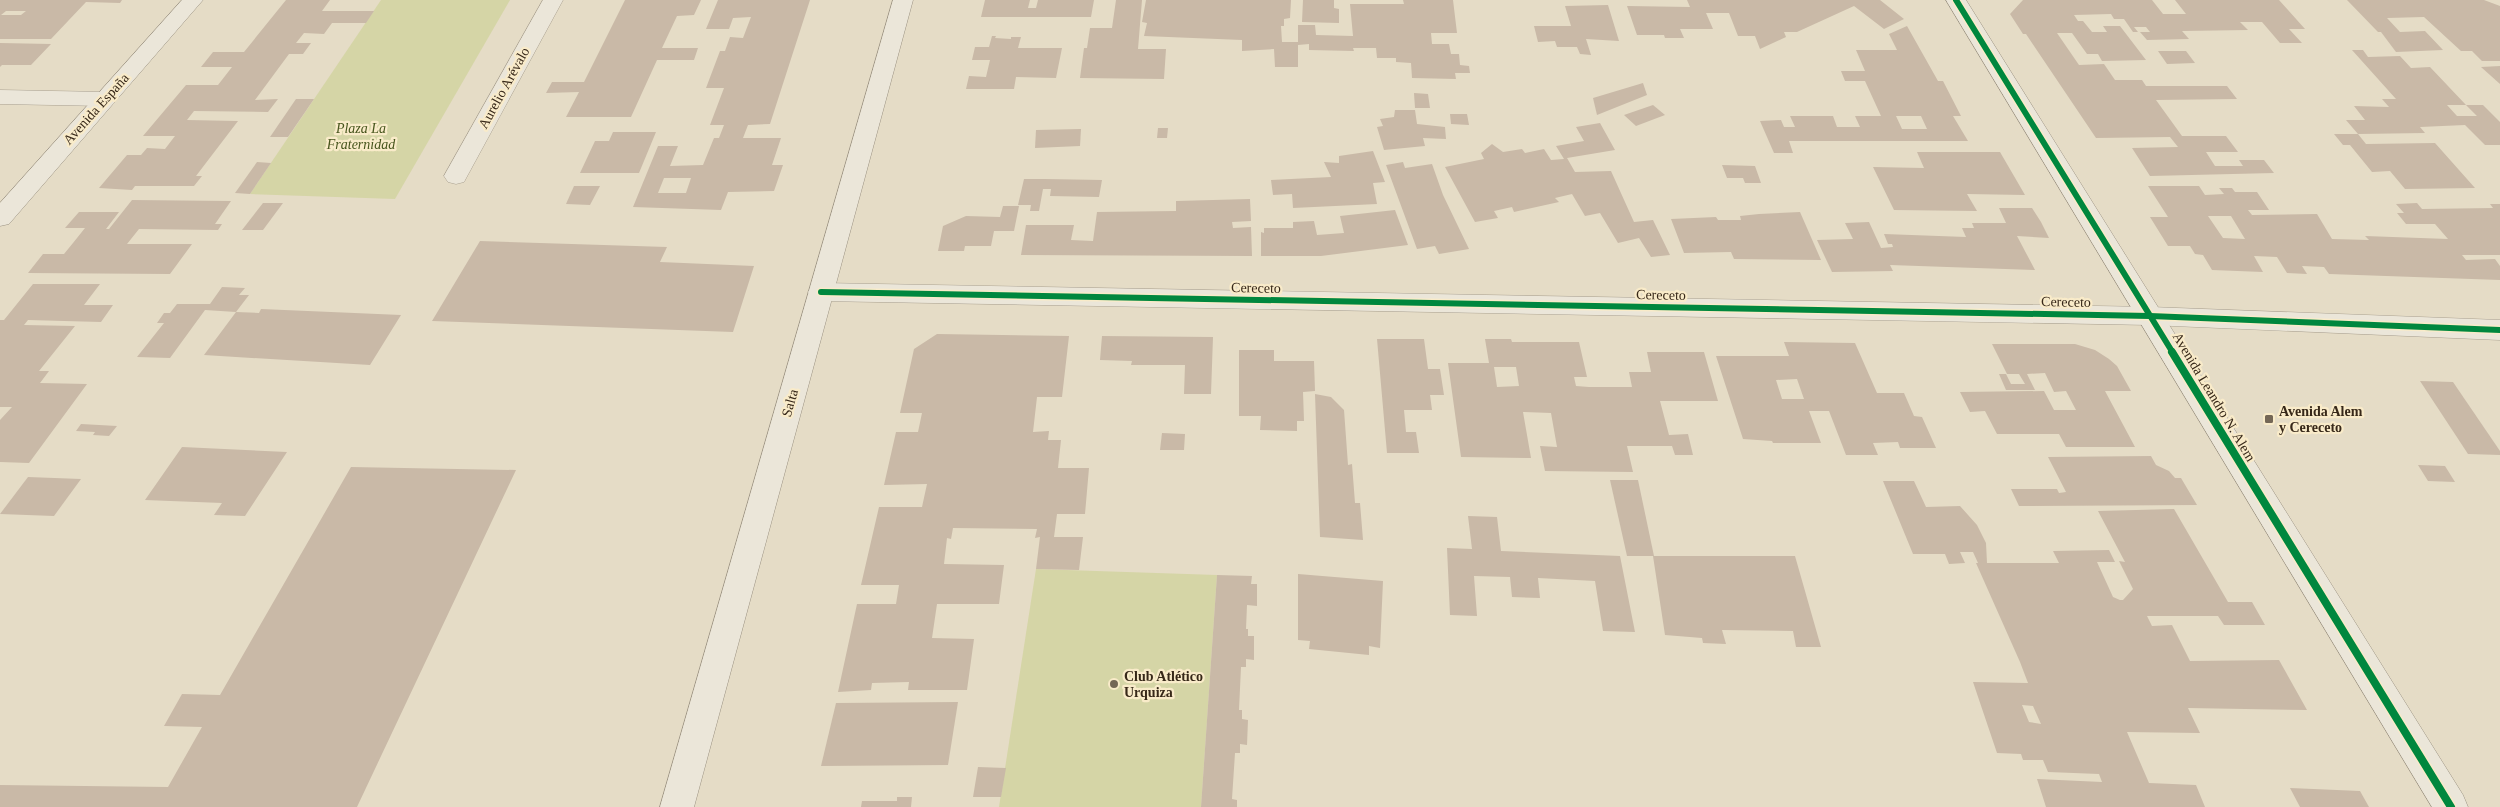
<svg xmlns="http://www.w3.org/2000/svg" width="2500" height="807" font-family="'Times New Roman',serif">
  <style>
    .green { fill: #d5d5a6 }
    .building { fill: #c9b9a7; fill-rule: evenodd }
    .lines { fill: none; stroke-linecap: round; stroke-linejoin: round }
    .street-casing { stroke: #a9a090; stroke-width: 1 }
    .secondary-casing { stroke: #999080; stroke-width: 1 }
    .street { fill: #ebe6d9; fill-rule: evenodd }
    .secondary { fill: #ebe6d9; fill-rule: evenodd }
    .cycleway-far1-casing { stroke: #f9ebc9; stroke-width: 9 }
    .cycleway-casing { stroke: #f9ebc9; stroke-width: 11 }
    .cycleway-far1 { stroke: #00873e; stroke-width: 6 }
    .cycleway { stroke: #00873e; stroke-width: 8 }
    .poi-dot { fill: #746756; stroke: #f9ebc9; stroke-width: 2 }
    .labels { text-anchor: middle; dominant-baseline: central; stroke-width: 4.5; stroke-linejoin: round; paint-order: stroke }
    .street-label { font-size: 14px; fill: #372819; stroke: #f9ebc9 }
    .park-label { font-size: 14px; font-style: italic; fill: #47551d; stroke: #f9ebc9 }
    .poi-label { font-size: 14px; font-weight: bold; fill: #372819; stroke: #f9ebc9; text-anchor: start }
  </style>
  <rect width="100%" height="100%" fill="#e5dcc6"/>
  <!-- green -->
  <g class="green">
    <polygon points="381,0 510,0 395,199 250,194"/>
    <polygon points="1036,569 1217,575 1201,807 999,807"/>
  </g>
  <!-- building -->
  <g class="building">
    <path d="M0 0H122L120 3 86 2 51 39H0ZM6 11H26L21 15H1Z"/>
    <polygon points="286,0 330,0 322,11 374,11 366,23 332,23 324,34 304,33 296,43 311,43 303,54 289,54 255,100 278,99 268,112 194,111 187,120 238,121 196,176 202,176 194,186 135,186 132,190 99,188 127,155 141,155 147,148 165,149 175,136 143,136 186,85 218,85 232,67 201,67 213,52 244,52"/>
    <polygon points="625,0 701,0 694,15 677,16 662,48 698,48 694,60 657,60 631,117 566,117 579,92 546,93 552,82 584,82"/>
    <path d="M718 0H810L770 124 748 125 743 138H781L772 165H783L774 191 728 192 721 210 633 207 658 146H678L670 166 703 165 714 138H719L724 125H710L724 88H706L720 51H725L730 37 743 38 751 17 733 18 729 29H706ZM664 178H691L686 193H658Z"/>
    <polygon points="985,0 1030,0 1028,8 1036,8 1038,0 1094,0 1091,17 981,17"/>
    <polygon points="1116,0 1142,0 1138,49 1166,49 1164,79 1080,78 1084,48 1087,48 1090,28 1112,28"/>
    <polygon points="1146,0 1291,0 1290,18 1284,19 1284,26 1281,26 1282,42 1298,42 1298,25 1315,25 1316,35 1353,36 1350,4 1404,4 1403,0 1453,0 1457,33 1431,33 1432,44 1449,44 1451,54 1459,54 1460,65 1469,66 1470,73 1455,73 1456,79 1412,78 1411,63 1396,62 1396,58 1377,58 1376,48 1353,48 1354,51 1309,50 1309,44 1298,45 1298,67 1275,67 1274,49 1242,51 1242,40 1144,36 1147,23 1142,22"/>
    <polygon points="1303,0 1334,0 1334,8 1339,9 1339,23 1302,22"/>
    <polygon points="1687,0 1880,0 1904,19 1884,29 1854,6 1797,32 1784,32 1786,37 1760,49 1755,36 1738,36 1729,13 1706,13 1713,29 1680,29 1684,38 1665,38 1664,35 1637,35 1627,6 1690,7"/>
    <polygon points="2023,0 2152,0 2163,14 2186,14 2175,0 2279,0 2305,29 2289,29 2302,43 2280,43 2262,22 2240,22 2248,30 2182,31 2189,39 2147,40 2140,32 2150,32 2146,27 2134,27 2138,32 2133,32 2124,19 2114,19 2111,14 2074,15 2078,21 2083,21 2092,32 2107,32 2103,26 2120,26 2146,60 2102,61 2098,54 2087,54 2072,33 2057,33 2079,65 2104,64 2115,80 2142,80 2146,86 2227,86 2237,99 2156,100 2182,136 2226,136 2238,152 2206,152 2215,166 2243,166 2239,160 2264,160 2274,173 2150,176 2132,148 2178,147 2170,137 2096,138 2026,34 2023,34 2010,14"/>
    <polygon points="2347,0 2484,0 2500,6 2500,61 2482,61 2472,51 2461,51 2424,17 2387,18 2400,32 2425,31 2443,50 2396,52 2381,32 2378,32"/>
    <polygon points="1608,5 1619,41 1586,39 1591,55 1580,54 1577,47 1557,47 1555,41 1538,42 1534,26 1571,26 1565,6"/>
    <path d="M1907 26 1938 81H1943L1961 116H1953L1968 141H1789L1793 153H1774L1760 121 1781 120 1784 127H1795L1790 116H1833L1837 127H1860L1855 116H1881L1865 81H1845L1841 71H1865L1856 50H1897L1889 34ZM1896 116H1921L1927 129H1902Z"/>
    <polygon points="992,36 996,36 995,38 1011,39 1011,37 1021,37 1018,48 1062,48 1056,78 1016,77 1014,89 966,89 969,76 986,77 990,60 972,60 975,47 989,47"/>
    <polygon points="0,43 51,44 31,65 2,65 0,67"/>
    <path d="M2352 50H2363L2368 57 2400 56 2411 68 2430 67 2466 105H2483L2500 122V145H2485L2465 125 2420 127 2425 133 2358 134 2366 144 2435 143 2475 188 2405 189 2390 171 2372 172 2350 145H2343L2334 134H2358L2346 120H2365L2354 106 2389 107 2382 99H2396ZM2447 105H2466L2477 116H2457Z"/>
    <polygon points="2158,51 2186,51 2195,63 2167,64"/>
    <polygon points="2500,66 2500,84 2481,67"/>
    <polygon points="1643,83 1647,95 1597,115 1593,98"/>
    <polygon points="1414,93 1428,94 1430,108 1415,108"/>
    <polygon points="296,99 314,99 288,137 270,137"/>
    <polygon points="1653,105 1665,115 1636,126 1624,115"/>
    <polygon points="1395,110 1415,110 1417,124 1445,127 1446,139 1423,138 1425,146 1384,150 1377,127 1383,126 1380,119 1394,117"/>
    <polygon points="1450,114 1467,114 1469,125 1451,124"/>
    <polygon points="1600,123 1615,150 1567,158 1575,172 1611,171 1634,222 1653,220 1670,255 1651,257 1639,238 1618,243 1600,213 1585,216 1572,194 1555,198 1559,202 1514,212 1512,207 1494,211 1498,218 1475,222 1445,167 1484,159 1481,153 1492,144 1503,152 1522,149 1525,153 1544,149 1551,160 1564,159 1556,146 1584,141 1576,127"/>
    <polygon points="1158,128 1168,128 1167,138 1157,138"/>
    <polygon points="1081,129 1080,146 1035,148 1036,130"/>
    <polygon points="613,132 656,132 639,173 580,173 595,141 609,141"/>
    <polygon points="1373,151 1385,182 1373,183 1377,204 1293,208 1292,194 1273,195 1271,180 1331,177 1324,162 1339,163 1339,156"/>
    <polygon points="1917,152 2000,152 2025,195 1967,194 1977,211 1894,210 1873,167 1924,168"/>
    <polygon points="257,162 271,163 250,194 235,193"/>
    <polygon points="1403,162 1405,168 1432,164 1443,195 1469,249 1439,254 1435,246 1417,249 1386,165"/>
    <polygon points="1722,165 1755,166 1761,183 1745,183 1743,178 1727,178"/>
    <polygon points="1024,179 1045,179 1102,180 1099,197 1050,196 1051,189 1043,189 1039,211 1030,211 1031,205 1018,205"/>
    <polygon points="574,186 600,186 590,205 566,204"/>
    <path d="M2148 186H2199L2205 195 2224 194 2219 188H2232L2235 192H2257L2269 210H2248L2252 215 2317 214 2332 239 2369 240 2365 236 2448 239 2435 224H2406L2397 213H2404L2396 204 2417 203 2422 209 2493 208 2490 204H2500V255H2462L2466 260 2495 259 2500 266V280L2329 274 2324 267 2302 266 2307 274 2287 273 2277 257 2254 256 2263 272 2212 270 2203 255 2195 254 2190 246H2168L2150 217H2168ZM2208 216H2231L2245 239 2223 238Z"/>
    <polygon points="1250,199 1251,221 1232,222 1233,228 1251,227 1252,256 1021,255 1026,225 1074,225 1071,240 1093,241 1097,212 1176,211 1176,201"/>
    <polygon points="132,200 231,201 215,224 222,224 218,230 139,229 127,244 192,244 170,274 28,273 43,254 64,254 73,243 85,228 65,228 79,212 119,212 106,229 109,229"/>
    <polygon points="263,203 283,203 263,230 242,230"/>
    <polygon points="1003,206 1019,206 1014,231 994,231 991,246 965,246 964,251 938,251 943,226 966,216 1000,217"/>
    <polygon points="1999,208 2032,208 2041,222 2049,238 2017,236 2035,270 1890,265 1893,271 1832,272 1817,240 1853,239 1845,223 1869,222 1881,248 1893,247 1892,244 1888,244 1884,234 1966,237 1962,228 1974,228 1972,223 2006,223"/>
    <polygon points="1395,210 1408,245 1321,256 1261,256 1261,232 1264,233 1264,228 1293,228 1293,222 1314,221 1317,235 1344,233 1340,216"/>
    <polygon points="1800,212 1821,260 1734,259 1731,252 1684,253 1671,219 1716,217 1718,220 1741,220 1740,216 1759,214"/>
    <polygon points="480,241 667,247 660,262 754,266 733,332 432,321"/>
    <polygon points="33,284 100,284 84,305 113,305 101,322 28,320 24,325 75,326 39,371 49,371 40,383 87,384 29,463 0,462 0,420 12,407 0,407 0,320 4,320"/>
    <polygon points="222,287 245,288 239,295 249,295 236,312 259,313 261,309 401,315 370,365 204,355 236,312 205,310 170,358 137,357 164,323 157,323 164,313 170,313 177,304 210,304"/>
    <polygon points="937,334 1069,336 1062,397 1037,397 1033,432 1049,431 1048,440 1061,440 1058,468 1089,468 1085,514 1057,514 1054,537 1083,537 1079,570 1036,569 1040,537 1035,538 1037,529 953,528 951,539 947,538 944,564 1004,565 999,604 937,604 932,638 974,639 967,690 908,690 909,682 872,683 871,690 838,692 857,604 896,604 899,585 861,585 879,507 922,507 927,484 884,485 896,432 918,432 922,413 900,413 914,349"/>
    <polygon points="1102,336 1213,337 1211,394 1184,394 1185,365 1131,365 1132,361 1100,360"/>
    <polygon points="1377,339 1424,339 1428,369 1440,369 1444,395 1430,395 1432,410 1404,410 1406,432 1416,432 1419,453 1387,453"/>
    <path d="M1485 339H1511L1512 342H1579L1587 377H1574L1576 386 1589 387H1632L1629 372H1651L1647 352H1704L1718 401H1660L1669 435 1688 434 1693 455H1675L1672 446H1627L1633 472 1545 471 1540 446 1557 447 1551 413 1523 412 1531 458 1461 457 1448 363H1489ZM1494 367H1516L1519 386 1497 387Z"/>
    <path d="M1784 342 1855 343 1877 393H1904L1914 416 1922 417 1936 448H1900L1898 442 1873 443 1878 455H1846L1829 411H1809L1821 443H1773L1772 441 1743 439 1716 356H1789ZM1797 379 1804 399H1782L1776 380Z"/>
    <polygon points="1992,344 2075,344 2095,350 2109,359 2117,366 2131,391 2105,391 2135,447 2066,447 2059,434 1997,434 1985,411 1970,412 1960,392 2044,391 2054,410 2076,410 2066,391 2054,392 2045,373 2027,374 2035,390 2006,390 1999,374 2006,374 2011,384 2025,384 2019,374 2007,374"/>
    <polygon points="1239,350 1274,350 1274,361 1314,361 1315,391 1303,392 1304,421 1297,421 1297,431 1260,430 1261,416 1239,416"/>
    <polygon points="2420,381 2453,382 2500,451 2500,455 2468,454"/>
    <polygon points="1315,394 1331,397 1344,410 1348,465 1352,464 1355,503 1360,503 1363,540 1320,537"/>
    <polygon points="81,424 117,426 109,436 93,435 95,432 76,431"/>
    <polygon points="1162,433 1185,434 1184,450 1160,450"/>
    <polygon points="182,447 287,452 245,516 214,515 222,503 145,500"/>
    <polygon points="2151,456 2156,465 2169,471 2175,478 2181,478 2197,505 2019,506 2011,489 2057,489 2059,493 2066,492 2048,457"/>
    <polygon points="2418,465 2445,466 2455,482 2428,481"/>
    <polygon points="351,467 516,470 357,807 0,807 0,785 168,787 202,727 164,726 182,694 220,695"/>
    <polygon points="28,477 81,479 54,516 0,514"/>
    <polygon points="1610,480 1638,480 1654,556 1627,556"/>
    <path d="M1883 481H1914L1926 507 1960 506 1977 525 1986 543 1987 563H2059L2053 551 2109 550 2115 562H2097L2113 597 2120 600H2123L2133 589 2119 561 2125 562 2098 511 2174 509 2228 602H2252L2265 625H2224L2218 616H2147L2152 626 2172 625 2190 661 2279 660 2307 710 2188 708 2200 733 2127 732 2149 783 2196 785 2205 807H2046L2037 779 2102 782 2099 774 2048 772 2043 760H2023L2021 754 1997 753 1973 682 2028 683 2020 662 1976 563H1978L1973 552H1960L1965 563 1949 564 1945 554H1913ZM2022 705 2033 706 2041 724 2029 722Z"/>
    <polygon points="1468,516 1497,517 1501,551 1620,556 1635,632 1603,631 1595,581 1538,578 1540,598 1512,597 1510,577 1474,576 1477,616 1450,615 1447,548 1472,549"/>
    <polygon points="1653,556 1795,556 1821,647 1796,647 1793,631 1722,630 1726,644 1703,643 1702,638 1665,635"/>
    <polygon points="1298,574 1383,581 1380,648 1369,646 1369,655 1309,649 1310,641 1298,640"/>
    <polygon points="1217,575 1252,576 1251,584 1257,584 1257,606 1247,605 1246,629 1248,629 1248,636 1254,636 1254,660 1246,659 1246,667 1241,667 1239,710 1242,710 1242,719 1248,720 1247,745 1240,744 1240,753 1235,753 1232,799 1237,800 1237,807 1201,807"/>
    <polygon points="958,702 948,765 821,766 836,703"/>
    <polygon points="978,767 1006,768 1001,797 973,797"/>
    <polygon points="2290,788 2360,791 2369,807 2300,807"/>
    <polygon points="897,797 912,797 911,807 861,807 862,801 897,801"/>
  </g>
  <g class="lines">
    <!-- street casing -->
    <g class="street-casing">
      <g id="street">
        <polygon points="543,0 563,0 464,182 456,184 448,182 444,176"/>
        <polygon points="0,90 105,92 113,94 116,99 113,104 105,106 0,104"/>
        <polygon points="821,283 2150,307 2500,320 2500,340 2150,325 821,301 812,298 808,292 812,286"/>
      </g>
    </g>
    <!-- secondary casing -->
    <g class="secondary-casing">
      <g id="secondary">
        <polygon points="182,0 203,0 9,224 0,226 0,203"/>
        <polygon points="893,0 913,0 694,807 660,807"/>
        <polygon points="1946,0 1966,0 2463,795 2468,807 2432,807"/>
      </g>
    </g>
    <!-- street -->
    <use href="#street" class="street"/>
    <!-- secondary -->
    <use href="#secondary" class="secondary"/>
    <!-- cycleway-far1 casing -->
    <g class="cycleway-far1-casing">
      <g id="cycleway-far1">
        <polyline points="1956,0 2173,353"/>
        <polyline points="821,292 2150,316 2500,330"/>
      </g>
    </g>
    <!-- cycleway casing -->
    <g class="cycleway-casing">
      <polyline id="cycleway" points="2172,352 2451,807"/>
    </g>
    <!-- cycleway-far1 -->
    <use href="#cycleway-far1" class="cycleway-far1"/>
    <!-- cycleway -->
    <use href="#cycleway" class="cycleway"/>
  </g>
  <!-- markers -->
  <g class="poi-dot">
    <rect x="2264" y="414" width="10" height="10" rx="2.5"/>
    <circle cx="1114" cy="684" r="5"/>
  </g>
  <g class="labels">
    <!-- street labels -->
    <g class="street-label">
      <text transform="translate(504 88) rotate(-61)">Aurelio Arévalo</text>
      <text transform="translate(96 109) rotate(-48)">Avenida España</text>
      <text transform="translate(1256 288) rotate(1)">Cereceto</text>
      <text transform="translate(1661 295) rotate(1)">Cereceto</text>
      <text transform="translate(2066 302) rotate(1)">Cereceto</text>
      <text transform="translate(2214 397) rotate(59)">Avenida Leandro N. Alem</text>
      <text transform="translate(790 403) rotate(-74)">Salta</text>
    </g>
    <!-- park labels -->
    <g class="park-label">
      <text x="361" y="128">Plaza La<tspan x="361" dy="16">Fraternidad</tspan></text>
    </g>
    <!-- poi labels -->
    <g class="poi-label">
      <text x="2279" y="411">Avenida Alem<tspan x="2279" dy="16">y Cereceto</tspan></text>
      <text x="1124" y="676">Club Atlético<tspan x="1124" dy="16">Urquiza</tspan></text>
    </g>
  </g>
</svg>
